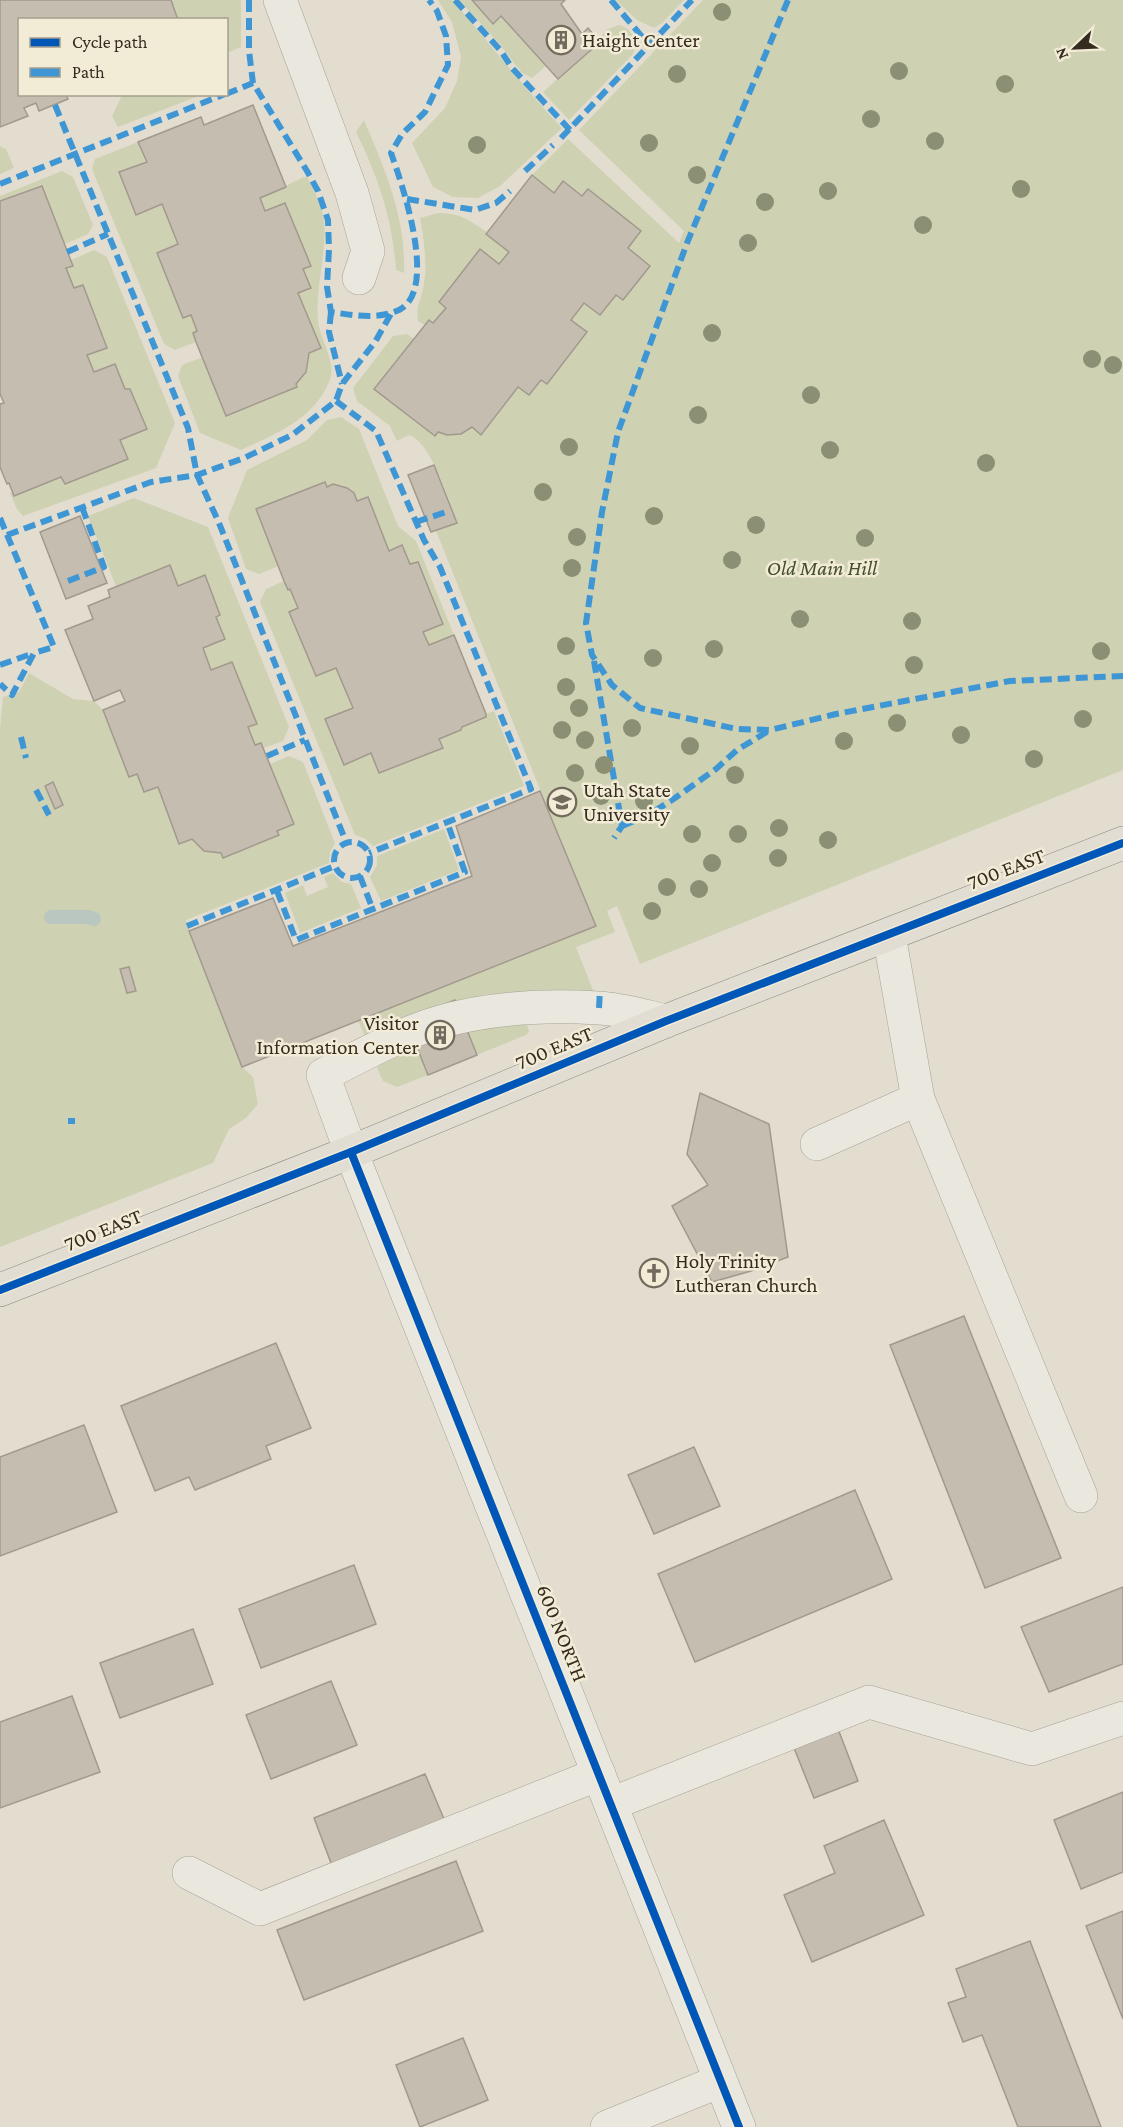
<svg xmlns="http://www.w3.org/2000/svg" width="1123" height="2127" font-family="'Crimson Pro',serif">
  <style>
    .green { fill: #cfd1b3 }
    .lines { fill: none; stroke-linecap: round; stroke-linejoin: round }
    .stream { stroke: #b9c7c0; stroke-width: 14 }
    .building { fill: #c5bdb0; stroke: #a2998e; stroke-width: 1.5 }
    .minor-casing { stroke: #a8a297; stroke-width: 34 }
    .major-casing { stroke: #8d887e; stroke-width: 34 }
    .minor { stroke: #eae7df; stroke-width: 33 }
    .major { stroke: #e1ddd2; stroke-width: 33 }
    .quiet { stroke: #3e96d5; stroke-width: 6; stroke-dasharray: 12 6; stroke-linecap: butt }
    .cycleway-casing { stroke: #f2ebd6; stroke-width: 11 }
    .cycleway { stroke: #0057b8; stroke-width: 8 }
    .tree { fill: #8b8f74 }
    .labels { text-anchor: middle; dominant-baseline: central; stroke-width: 5; stroke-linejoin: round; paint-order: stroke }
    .poi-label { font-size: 21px; fill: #352c20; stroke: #f2ebd6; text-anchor: start }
    .park-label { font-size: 21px; font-style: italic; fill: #445029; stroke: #f2ebd6 }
    .street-label { font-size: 21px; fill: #352c20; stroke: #f2ebd6 }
  </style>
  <rect width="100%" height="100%" fill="#e2ddcf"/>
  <!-- green -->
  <g class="green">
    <polygon points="171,0 241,0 241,47 227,53 226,20 178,19"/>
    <path d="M438 0H452C489 42 523 87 562 128L500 186 478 198 453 197 433 187 412 143 445 108 457 81 461 57 452 22Z"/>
    <polygon points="459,0 472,0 493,24 501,16 546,66 532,78 522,73 497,41"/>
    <polygon points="616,0 684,0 662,23 654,28 637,20"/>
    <path d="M703 0H1123V770L640 964 617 906 607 911 615 932 576 947 594 993 457 1003 455 1000 406 1019 380 1033 364 1034 358 1021 595 926 436 531 457 522C449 501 431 442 409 435L397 441 390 426 357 401 353 388 393 336 407 334 414 339 375 389 435 436 438 432C452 436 460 435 472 427L481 435 518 387 529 395 541 380 547 383 587 333 571 320 584 303 616 295 623 300 650 266 628 248 641 231 588 189 582 196 563 181 554 193 532 175 568 139 679 243 684 231 579 130Z"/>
    <path d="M619 25C632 28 638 42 633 54L569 120 543 92 599 42 598 39 608 29Z"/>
    <polygon points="122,95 122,94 201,95 118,127 112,116"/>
    <path d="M364 120C385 170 406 217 404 273L396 270C393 221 378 176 356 132Z"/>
    <polygon points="138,142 147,162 119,173 136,214 162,204 178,244 157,253 183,318 191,315 197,331 196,342 175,350 164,344 92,169 95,159"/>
    <polygon points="0,146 6,149 14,168 0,174"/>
    <polygon points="62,171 73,177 93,225 88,234 65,244 42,186 0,201 0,196"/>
    <path d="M304 177 308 178C314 191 323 206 324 221 327 254 315 288 318 321 320 341 338 363 329 382 313 420 275 434 241 450L200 433 178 376 182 365 203 357 226 416 297 387 296 384 306 372 309 353 321 348 298 293 311 288 303 269 310 266 285 203 265 211 260 198Z"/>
    <path d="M438 213C459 212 470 221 487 232L486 234 509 252 499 264 480 249 439 301 446 308 433 323 429 320 425 325 418 321C416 303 420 305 423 289 428 267 424 240 420 218Z"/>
    <polygon points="94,250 107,257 175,423 156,468 23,516 17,509 10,493 61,477 65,484 128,459 120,440 146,429 130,389 125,389 94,372 87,355 107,347 83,285 74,288 66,268 73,266 71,260"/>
    <path d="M341 417 359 429 398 526 416 541 454 635 429 645 423 632 443 624 418 562 410 564 402 546 389 551 368 497 357 501C352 489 340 481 327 487L324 482 257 509 279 566 259 574 246 569 228 518 247 470 307 440 327 420Z"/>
    <polygon points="134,498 208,527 289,727 283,741 264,748 261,743 255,745 248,727 257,724 232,662 211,670 203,648 225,639 216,617 219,614 178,586 170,566 116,586 88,516"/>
    <polygon points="284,581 288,589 290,589 298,608 290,612 316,676 336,668 353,708 325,719 344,765 371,753 379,773 443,748 439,739 461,730 462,727 486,717 486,714 494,711 524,786 373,846 366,839 355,835 260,602 266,589"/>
    <polygon points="29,673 73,699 94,701 103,710 129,776 137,774 144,792 158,787 179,844 192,839 204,851 221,853 223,858 279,835 277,831 294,824 270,764 289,756 303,762 335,843 330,852 329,863 186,920 242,1067 253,1077 258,1104 246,1118 229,1129 213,1163 0,1247 0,729 3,697 19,692"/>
    <polygon points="444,829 459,870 381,901 370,877 377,865 377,856"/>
    <polygon points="333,873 342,882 351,884 361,908 300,933 285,893 303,885 307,896 328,887 324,877"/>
    <polygon points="524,1022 528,1027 529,1032 526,1035 477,1055 465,1026"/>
    <polygon points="415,1044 428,1075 397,1087 383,1081 377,1068 381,1061"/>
  </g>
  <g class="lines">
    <!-- stream -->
    <polyline class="stream" points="51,917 88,917 94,919"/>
  </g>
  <!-- building -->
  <g class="building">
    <polygon points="0,0 171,0 178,20 20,20 20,94 66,94 68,99 39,111 36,103 24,108 28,116 0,127"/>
    <polygon points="472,0 565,0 561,4 582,34 588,28 600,42 558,79 501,16 493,24"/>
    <polygon points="253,105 286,187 260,198 265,211 285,203 311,266 303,269 311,288 298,293 321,348 309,353 306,372 296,384 297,387 226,416 196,342 193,333 197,331 191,315 183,318 157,253 178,244 162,204 136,215 119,172 147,162 138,142 201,117 204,125"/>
    <polygon points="532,175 554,193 563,181 582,196 588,189 641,231 628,248 650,266 623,300 616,295 600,315 584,303 571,320 587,332 547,384 541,380 529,395 518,387 481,435 472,427 461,434 447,435 438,432 435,436 374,389 429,320 433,323 446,308 439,302 480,249 499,264 509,252 486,234"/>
    <polygon points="42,186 73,266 66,268 74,288 83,285 107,348 87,355 94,372 115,364 125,389 130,389 147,429 120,440 128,459 65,484 61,477 14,496 9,483 7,484 0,467 0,404 4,403 0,394 0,201"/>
    <polygon points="434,465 457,523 431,532 408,475"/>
    <polygon points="325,482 327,487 333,484 347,488 354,493 357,501 368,497 389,551 402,545 410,564 418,562 443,624 423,632 429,645 454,635 486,714 486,717 462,727 461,730 439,739 443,748 379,773 371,753 344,765 325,719 353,708 336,668 316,676 289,612 298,608 290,589 288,590 284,581 256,509"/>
    <polygon points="80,516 107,583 66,599 40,532"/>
    <polygon points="170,565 178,586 205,575 220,615 216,617 225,639 203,648 211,670 232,662 257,724 248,727 255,745 261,743 294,824 277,831 279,835 223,858 221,853 204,851 192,839 179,844 158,787 144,792 137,774 129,777 103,710 125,701 120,690 94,701 65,630 93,619 88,606 110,597 108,590"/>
    <polygon points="53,782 63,805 55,809 45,786"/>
    <polygon points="540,791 596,926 242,1067 189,931 273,898 293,946 472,876 456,826"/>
    <polygon points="129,967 136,991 127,993 120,969"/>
    <polygon points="455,1000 477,1055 428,1075 406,1020"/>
    <polygon points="700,1093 769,1124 788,1257 751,1271 712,1282 672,1206 708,1185 687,1154"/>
    <polygon points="964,1316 1061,1558 985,1588 890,1345"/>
    <polygon points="276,1343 311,1428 266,1446 271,1459 195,1490 189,1477 155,1491 121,1406"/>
    <polygon points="84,1425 117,1512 0,1556 0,1457"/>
    <polygon points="694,1447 720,1506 654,1534 628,1475"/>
    <polygon points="855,1490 892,1579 695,1662 658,1574"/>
    <polygon points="354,1565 376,1624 261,1668 239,1609"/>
    <polygon points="1123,1587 1123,1664 1049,1692 1021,1627"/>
    <polygon points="193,1629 213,1684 120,1718 100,1663"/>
    <polygon points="331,1681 357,1745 271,1779 246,1715"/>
    <polygon points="72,1696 100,1772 0,1808 0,1722"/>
    <polygon points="835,1721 858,1781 814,1798 790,1738"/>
    <polygon points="425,1774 447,1826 334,1871 314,1818"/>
    <polygon points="1123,1792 1123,1872 1081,1889 1054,1820"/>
    <polygon points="884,1820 924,1915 812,1962 784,1895 835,1873 824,1846"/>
    <polygon points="456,1861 483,1931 304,2000 277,1930"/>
    <polygon points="1123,1911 1123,2019 1086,1926"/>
    <polygon points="1030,1941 1101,2127 1018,2127 982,2035 963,2042 948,2003 966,1997 956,1969"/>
    <polygon points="463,2038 488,2100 420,2127 396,2065"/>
  </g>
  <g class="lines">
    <!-- minor casing -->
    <g class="minor-casing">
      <g id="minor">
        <polyline points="280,0 352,193 368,251 359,278"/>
        <polyline points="889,935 918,1099 1081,1496"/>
        <path d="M666 1021C644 1016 621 1009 598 1008 547 1005 489 1008 440 1022 401 1033 359 1057 323 1075L351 1152 739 2127"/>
        <polyline points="817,1144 918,1099"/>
        <polyline points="611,1804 869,1702 1032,1749 1123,1718"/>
        <polyline points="189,1873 260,1909 599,1774"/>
        <polyline points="607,2127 720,2081"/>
      </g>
    </g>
    <!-- major casing -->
    <g class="major-casing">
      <polyline id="major" points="0,1290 351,1152 666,1021 1123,843"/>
    </g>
    <!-- minor -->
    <use href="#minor" class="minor"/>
    <!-- major -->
    <use href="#major" class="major"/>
    <!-- quiet -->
    <g class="quiet">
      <path d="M249 0V51L253 83 307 171 318 191 328 220 329 249 327 287 331 312C353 315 377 320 399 310 439 290 402 184 391 153L402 134 425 112 448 65 446 36 437 11 429 0"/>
      <polyline points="455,0 501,51 512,68 570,130"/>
      <polyline points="611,0 649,45"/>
      <polyline points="788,0 687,243 618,432 602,512 586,623 592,655 612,685 640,708 737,729 770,730 836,714 1010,681 1123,676"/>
      <polyline points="226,94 253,83"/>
      <polyline points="55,105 188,428 197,475 219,523 346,842"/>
      <polyline points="561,138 692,0"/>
      <polyline points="525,171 553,145"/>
      <polyline points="0,184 225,94"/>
      <polyline points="407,199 475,210 496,203 510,191"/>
      <polyline points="67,252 108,234"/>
      <polyline points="331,312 329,332 342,384"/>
      <polyline points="336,401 376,431 424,540 440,567 531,789 369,853"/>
      <polyline points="0,518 54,647 34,653 12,695 0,684"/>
      <polyline points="416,522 446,512"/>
      <polyline points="7,535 151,482 197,475 244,458 292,435 336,401 342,384 375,342 392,312"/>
      <polyline points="68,581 104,567 82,507"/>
      <polyline points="594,661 622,826 614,838"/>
      <polyline points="0,665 34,653"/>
      <polyline points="21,737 26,758"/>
      <polyline points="267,756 305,740"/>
      <polyline points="36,790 49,815"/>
      <polyline points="622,826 647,816 675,798 716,769 737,750 770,730"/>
      <circle cx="352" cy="860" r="18"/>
      <polyline points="360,876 373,910"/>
      <polyline points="277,891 296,940 465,872 447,822"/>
      <polyline points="187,926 335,866"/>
      <polyline points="599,1008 600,990"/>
      <polyline points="68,1121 75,1121"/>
    </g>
    <!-- cycleway casing -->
    <g class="cycleway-casing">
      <g id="cycleway">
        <polyline points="351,1152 739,2127"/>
        <polyline points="0,1290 351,1152 666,1021 1123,843"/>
      </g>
    </g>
    <!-- cycleway -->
    <use href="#cycleway" class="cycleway"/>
  </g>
  <!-- trees -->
  <g class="tree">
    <circle cx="722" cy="12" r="9"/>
    <circle cx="899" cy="71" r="9"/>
    <circle cx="677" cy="74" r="9"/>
    <circle cx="1005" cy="84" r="9"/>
    <circle cx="871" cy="119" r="9"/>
    <circle cx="935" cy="141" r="9"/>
    <circle cx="649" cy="143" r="9"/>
    <circle cx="477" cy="145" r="9"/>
    <circle cx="697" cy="175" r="9"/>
    <circle cx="1021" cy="189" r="9"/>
    <circle cx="828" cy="191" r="9"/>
    <circle cx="765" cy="202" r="9"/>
    <circle cx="923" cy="225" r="9"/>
    <circle cx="748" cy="243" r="9"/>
    <circle cx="712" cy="333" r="9"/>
    <circle cx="1092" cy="359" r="9"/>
    <circle cx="1113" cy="365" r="9"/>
    <circle cx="811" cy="395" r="9"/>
    <circle cx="698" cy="415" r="9"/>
    <circle cx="569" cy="447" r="9"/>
    <circle cx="830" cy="450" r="9"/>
    <circle cx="986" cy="463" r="9"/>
    <circle cx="543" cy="492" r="9"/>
    <circle cx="654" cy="516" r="9"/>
    <circle cx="756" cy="525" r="9"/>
    <circle cx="577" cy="537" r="9"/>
    <circle cx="865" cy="538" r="9"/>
    <circle cx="732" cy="560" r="9"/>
    <circle cx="572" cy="568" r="9"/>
    <circle cx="800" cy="619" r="9"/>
    <circle cx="912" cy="621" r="9"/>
    <circle cx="566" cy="646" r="9"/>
    <circle cx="714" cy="649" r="9"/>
    <circle cx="1101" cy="651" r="9"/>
    <circle cx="653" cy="658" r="9"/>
    <circle cx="914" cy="665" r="9"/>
    <circle cx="566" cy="687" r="9"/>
    <circle cx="579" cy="708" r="9"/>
    <circle cx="1083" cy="719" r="9"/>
    <circle cx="897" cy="723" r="9"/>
    <circle cx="632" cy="728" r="9"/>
    <circle cx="562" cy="730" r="9"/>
    <circle cx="961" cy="735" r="9"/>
    <circle cx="585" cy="740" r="9"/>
    <circle cx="844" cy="741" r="9"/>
    <circle cx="690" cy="746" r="9"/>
    <circle cx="1034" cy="759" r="9"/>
    <circle cx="604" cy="765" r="9"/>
    <circle cx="575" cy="773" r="9"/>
    <circle cx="735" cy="775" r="9"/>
    <circle cx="601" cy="796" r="9"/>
    <circle cx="644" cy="801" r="9"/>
    <circle cx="779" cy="828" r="9"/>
    <circle cx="692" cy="834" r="9"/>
    <circle cx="738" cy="834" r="9"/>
    <circle cx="828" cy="840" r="9"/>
    <circle cx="778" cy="858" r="9"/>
    <circle cx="712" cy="863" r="9"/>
    <circle cx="667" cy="887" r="9"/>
    <circle cx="699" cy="889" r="9"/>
    <circle cx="652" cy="911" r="9"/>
  </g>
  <!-- icons -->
  <defs>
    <g id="building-ring" transform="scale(1.5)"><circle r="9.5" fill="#f2ebd6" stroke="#726a5d" stroke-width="1.5"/><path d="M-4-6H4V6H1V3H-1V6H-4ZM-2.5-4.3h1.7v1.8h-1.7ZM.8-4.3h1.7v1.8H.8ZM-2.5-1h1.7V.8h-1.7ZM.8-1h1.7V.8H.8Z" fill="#726a5d"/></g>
    <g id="university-ring" transform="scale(1.5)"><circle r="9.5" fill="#f2ebd6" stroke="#726a5d" stroke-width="1.5"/><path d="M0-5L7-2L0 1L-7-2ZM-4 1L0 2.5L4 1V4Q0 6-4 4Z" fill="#726a5d"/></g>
    <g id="church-ring" transform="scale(1.5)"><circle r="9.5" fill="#f2ebd6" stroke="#726a5d" stroke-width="1.5"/><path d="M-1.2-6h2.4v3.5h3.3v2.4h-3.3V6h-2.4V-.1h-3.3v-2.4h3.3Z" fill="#726a5d"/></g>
  </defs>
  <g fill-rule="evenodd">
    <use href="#building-ring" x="561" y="40"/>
    <use href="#university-ring" x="562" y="802"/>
    <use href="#building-ring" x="440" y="1035"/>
    <use href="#church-ring" x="654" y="1273"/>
  </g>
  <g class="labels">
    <!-- poi labels -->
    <g class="poi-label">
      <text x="582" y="40">Haight Center</text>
      <text x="583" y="790">Utah State<tspan x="583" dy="24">University</tspan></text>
      <text x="419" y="1023" text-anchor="end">Visitor<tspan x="419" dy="24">Information Center</tspan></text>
      <text x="675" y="1261">Holy Trinity<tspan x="675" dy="24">Lutheran Church</tspan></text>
    </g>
    <!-- park labels -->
    <g class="park-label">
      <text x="822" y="568">Old Main Hill</text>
    </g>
    <!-- street labels -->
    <g class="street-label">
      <text transform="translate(1006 869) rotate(-21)">700 EAST</text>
      <text transform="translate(554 1048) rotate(-23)">700 EAST</text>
      <text transform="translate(103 1230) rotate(-22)">700 EAST</text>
      <text transform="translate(562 1633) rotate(68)">600 NORTH</text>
    </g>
  </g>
  <!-- legend -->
  <rect x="18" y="18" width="210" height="78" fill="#f2ebd6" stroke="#a69f8d" stroke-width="1.5"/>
  <rect x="30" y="38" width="30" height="9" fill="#0057b8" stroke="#a69f8d" stroke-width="1.5"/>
  <text x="72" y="48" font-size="18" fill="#352c20">Cycle path</text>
  <rect x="30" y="68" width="30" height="9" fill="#3e96d5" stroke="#a69f8d" stroke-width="1.5"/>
  <text x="72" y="78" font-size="18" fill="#352c20">Path</text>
  <!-- north arrow -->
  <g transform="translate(1075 48) rotate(247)" stroke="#f2ebd6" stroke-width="4.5" paint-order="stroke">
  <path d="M0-4.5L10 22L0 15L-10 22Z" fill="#352c20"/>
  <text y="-9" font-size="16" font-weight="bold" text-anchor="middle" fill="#352c20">N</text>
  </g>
</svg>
